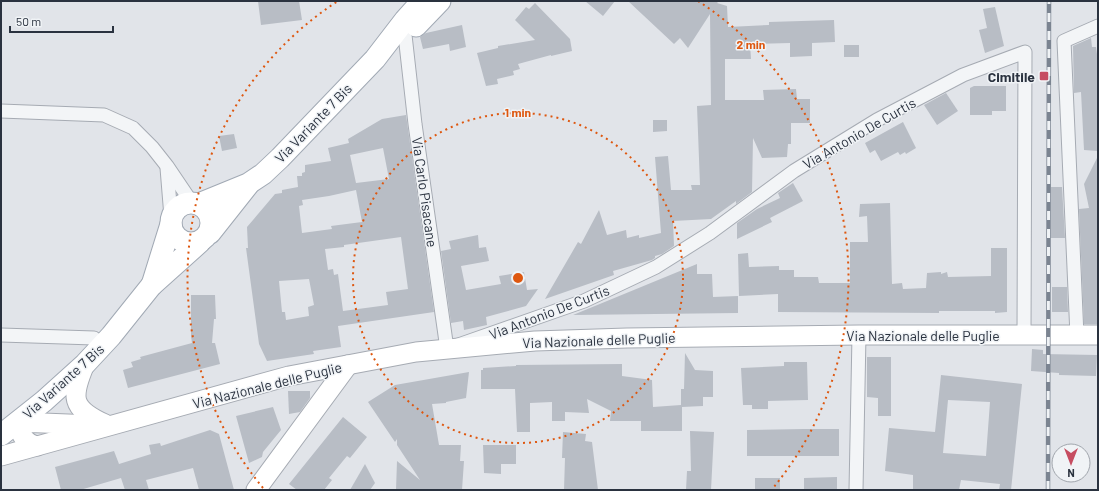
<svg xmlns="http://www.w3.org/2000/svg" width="1099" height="491" font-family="Barlow,sans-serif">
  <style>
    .building { fill: #b8bdc5; fill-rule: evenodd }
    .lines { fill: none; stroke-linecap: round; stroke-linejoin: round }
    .street-casing { stroke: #a6abb3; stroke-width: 15 }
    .secondary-casing { stroke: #a6abb3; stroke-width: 21 }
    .primary-casing { stroke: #a1a9b4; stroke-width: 23 }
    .street { stroke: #f3f5f7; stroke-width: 13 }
    .secondary { stroke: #fff; stroke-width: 19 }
    .primary { stroke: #fff; stroke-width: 21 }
    .rail-casing { stroke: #7b8491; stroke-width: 4.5 }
    .rail { stroke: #f0f3f6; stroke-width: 3; stroke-dasharray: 9; stroke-linecap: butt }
    .ring { fill: none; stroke: #de570f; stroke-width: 2; stroke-dasharray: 2 4 }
    .poi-dot { fill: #c64d61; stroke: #f0f3f6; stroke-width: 1.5 }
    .labels { text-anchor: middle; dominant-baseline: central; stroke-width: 3; stroke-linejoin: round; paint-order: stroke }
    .poi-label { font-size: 14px; font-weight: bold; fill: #2a323f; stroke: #f0f3f6; text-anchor: end }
    .street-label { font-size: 14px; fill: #2a323f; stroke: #f0f3f6 }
    .centre { fill: #de570f; stroke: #f0f3f6; stroke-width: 2 }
    .ring-label { font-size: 12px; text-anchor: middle; font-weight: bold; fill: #de570f; stroke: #f0f3f6; stroke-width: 3; stroke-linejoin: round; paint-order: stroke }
  </style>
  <rect width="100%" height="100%" fill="#e1e4e9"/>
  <!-- building -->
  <g class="building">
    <polygon points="258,1 299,1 302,20 261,25"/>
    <polygon points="585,1 615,1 603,16"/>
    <polygon points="628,1 719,1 717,3 727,6 728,27 769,25 769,22 834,20 835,42 812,43 812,56 790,57 790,43 750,44 751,59 725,59 725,100 764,100 763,90 796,89 797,99 810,99 810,123 791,123 791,144 788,144 787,157 762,158 753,138 752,192 736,204 736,201 711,219 673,221 674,246 662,254 655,256 655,258 652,260 613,271 614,275 545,299 578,242 581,244 599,210 607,235 626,230 627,238 639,235 639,238 661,233 655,157 668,156 671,190 692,190 691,185 700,185 697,106 711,105 710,14 688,48 680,38 674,44"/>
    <polygon points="535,3 570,39 572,51 551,56 551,55 518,64 520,69 513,71 514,75 497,79 498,84 486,86 477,53 498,48 498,46 535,40 515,20 526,7 529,9"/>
    <polygon points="995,7 1004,46 985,53 979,30 987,28 983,9"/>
    <polygon points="462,25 466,47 450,51 449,44 423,49 420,37 426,33"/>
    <polygon points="1091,38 1092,47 1096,47 1097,54 1098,54 1098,151 1084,150 1081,92 1074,93 1073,46"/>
    <rect x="844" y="45" width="15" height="12"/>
    <polygon points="974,86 1006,86 1006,111 992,111 992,115 970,115 970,88"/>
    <polygon points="946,93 958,111 937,125 924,105"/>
    <path d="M406 115 434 312 338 326 341 347 313 351 314 354 267 361 259 344 246 248H248L247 227 275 194 282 193V190L298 187 297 176H302V173L305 172V165L331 161 328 148 349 143 348 139 382 119ZM383 148 389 179 356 183 350 155ZM356 190 362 222 331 226 332 229 302 233 299 206 303 205 302 200 329 196ZM401 237 408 289 386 292 388 305 343 311 338 274 334 275 333 269 328 270 325 249 344 247V245ZM309 279 314 305 308 307 309 316 286 320 285 312H282L279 281Z"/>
    <polygon points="653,120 667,120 667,131 653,132"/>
    <polygon points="903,122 916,148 906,154 905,152 900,155 898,152 881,161 875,150 870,153 865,143"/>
    <polygon points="234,134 237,148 222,151 219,136"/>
    <polygon points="1098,156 1098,324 1084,324 1079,209 1089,208 1084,184"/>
    <polygon points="793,183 803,201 770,218 772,222 737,239 737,223 757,209 780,198 778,193"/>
    <polygon points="1051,187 1062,187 1065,238 1051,238"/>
    <polygon points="890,203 892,284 902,283 903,289 926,288 927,273 941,272 941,274 947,272 948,277 991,276 991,248 1007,248 1007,312 995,313 995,311 939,311 939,313 778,312 778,294 739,296 738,254 748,253 749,267 779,266 779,270 794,270 794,277 818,277 819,283 850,283 850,242 868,242 867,216 859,217 860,204"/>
    <polygon points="478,235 479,248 486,247 489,261 461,266 466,290 501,284 499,276 524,272 527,290 538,289 526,306 486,317 487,325 464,330 463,321 451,323 441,251 451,249 449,241"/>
    <polygon points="697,264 697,274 712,274 713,297 738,296 738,313 573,315"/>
    <polygon points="1052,287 1067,287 1068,312 1052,312"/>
    <polygon points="191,295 215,295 216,319 214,319 212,343 215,343 220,364 128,388 123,370 133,367 131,362 141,359 140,357 192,343 191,336"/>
    <polygon points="1032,349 1043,350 1043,354 1097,355 1096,376 1059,375 1059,373 1031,371"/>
    <polygon points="685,353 695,370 713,371 713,397 703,397 703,406 682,407 682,431 641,431 641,421 610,421 611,411 587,399 589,413 565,412 565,421 552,421 552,402 530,403 530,432 517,432 515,389 481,389 481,370 483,370 483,368 516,366 516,365 622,364 622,376 652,380 653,407 681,405 681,389 684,389"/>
    <polygon points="867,357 891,357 891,416 878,416 878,398 867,397"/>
    <polygon points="784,362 807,362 808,400 768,401 768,409 752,409 752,405 743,405 741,368 784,366"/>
    <polygon points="469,372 466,398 446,402 446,403 432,404 439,445 461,445 460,461 464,461 462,490 396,490 397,461 420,480 397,445 397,439 395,442 368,402 395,385"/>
    <path d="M941 375 1022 384 1011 490H999L1000 484 961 480 959 490H913V475L885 471 889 428 935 432ZM948 400 990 402 986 456 943 453Z"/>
    <polygon points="288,391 310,391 310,398 300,412 289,414"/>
    <polygon points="273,407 281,430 263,452 262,457 249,463 236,416"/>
    <polygon points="343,417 367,437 350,458 347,456 329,478 332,480 324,490 297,490 289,484"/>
    <polygon points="804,429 839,429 839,456 747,456 747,430"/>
    <polygon points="210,430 219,434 234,490 199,490 193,468 146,480 149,490 125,490 121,478 80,490 61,490 55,467 114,451 119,464 151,454 149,445 160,443 161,446"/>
    <polygon points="690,431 714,432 711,490 686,490 687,471 691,471"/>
    <polygon points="563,432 586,434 585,441 592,442 598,490 564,490 565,458 562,458"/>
    <polygon points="483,445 516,445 516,464 501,464 501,474 484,473"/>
    <polygon points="365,464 375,483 370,490 350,490"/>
    <polygon points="837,477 837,490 804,490 804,478"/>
    <rect x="755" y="478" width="25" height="12"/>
  </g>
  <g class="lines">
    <!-- street casing -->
    <g class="street-casing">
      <g id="street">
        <polyline points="405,35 415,124 447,349 584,301 656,267 710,233 794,171 877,120 963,75 1025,52 1024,335"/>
        <polyline points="1,111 104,115 133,128 152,147 167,166 192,203"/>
        <polyline points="167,168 171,217"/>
        <polyline points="1,335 94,338"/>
        <polyline points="1077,336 1064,41 1098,26"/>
        <polyline points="856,490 859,335"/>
      </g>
    </g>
    <!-- secondary casing -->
    <g class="secondary-casing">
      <g id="secondary">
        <path d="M85 364C71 397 70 408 105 424"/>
        <path d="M37 446C24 443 20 434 18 422L93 425"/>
        <polyline points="1,456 289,376 416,352 535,341 627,338 859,335 1098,335"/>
        <polyline points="256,490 348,365"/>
      </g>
    </g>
    <!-- primary casing -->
    <g class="primary-casing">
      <g id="primary">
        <polyline points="416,26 440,1"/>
        <circle cx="191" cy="223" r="20"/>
        <polyline points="199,204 248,184 263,174 280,158 375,59 405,20 422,1"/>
        <polyline points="210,233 248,185"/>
        <polyline points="152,285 171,224"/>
        <polyline points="1,435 44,401 85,364 111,336 151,286 200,242"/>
      </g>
    </g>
    <!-- street -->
    <use href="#street" class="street"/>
    <!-- secondary -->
    <use href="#secondary" class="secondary"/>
    <!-- primary -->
    <use href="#primary" class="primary"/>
    <!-- rail casing -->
    <g class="rail-casing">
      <polyline id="rail" points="1048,490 1049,1"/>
    </g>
    <!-- rail -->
    <use href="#rail" class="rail"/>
  </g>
  <!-- distance rings -->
  <g class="ring">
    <circle cx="518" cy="278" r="165"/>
    <path d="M263 488A330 330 0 0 1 338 1M698 1A330 330 0 0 1 773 488"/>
  </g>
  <!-- markers -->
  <rect class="poi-dot" x="1039" y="71" width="10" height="10" rx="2"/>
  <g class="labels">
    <!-- poi labels -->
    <g class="poi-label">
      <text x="1035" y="76">Cimitile</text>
    </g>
    <!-- street labels -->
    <g class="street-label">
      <text transform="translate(313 123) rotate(-46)">Via Variante 7 Bis</text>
      <text transform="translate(859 133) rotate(-30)">Via Antonio De Curtis</text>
      <text transform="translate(425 192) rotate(82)">Via Carlo Pisacane</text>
      <text transform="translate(549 312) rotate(-21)">Via Antonio De Curtis</text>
      <text x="923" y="335">Via Nazionale delle Puglie</text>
      <text transform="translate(599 340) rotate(-2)">Via Nazionale delle Puglie</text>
      <text transform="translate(63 381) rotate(-42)">Via Variante 7 Bis</text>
      <text transform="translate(267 385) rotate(-14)">Via Nazionale delle Puglie</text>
    </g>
  </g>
  <circle cx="518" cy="278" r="6" class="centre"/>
  <g class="ring-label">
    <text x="751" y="49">2 min</text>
    <text x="518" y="117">1 min</text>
  </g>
  <!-- border -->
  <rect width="1099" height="491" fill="none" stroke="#2a323f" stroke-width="4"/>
  <!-- north arrow -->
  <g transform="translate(1071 463) rotate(180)"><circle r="19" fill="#f0f3f6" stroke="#a1a6ad"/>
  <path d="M0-3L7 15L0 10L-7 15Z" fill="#c64d61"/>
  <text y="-6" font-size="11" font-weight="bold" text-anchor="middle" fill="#2a323f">N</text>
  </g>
  <!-- scale -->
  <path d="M10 26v6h103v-6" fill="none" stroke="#2a323f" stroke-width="2"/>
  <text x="16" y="26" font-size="12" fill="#2a323f" stroke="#f0f3f6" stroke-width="3" paint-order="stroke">50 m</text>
</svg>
